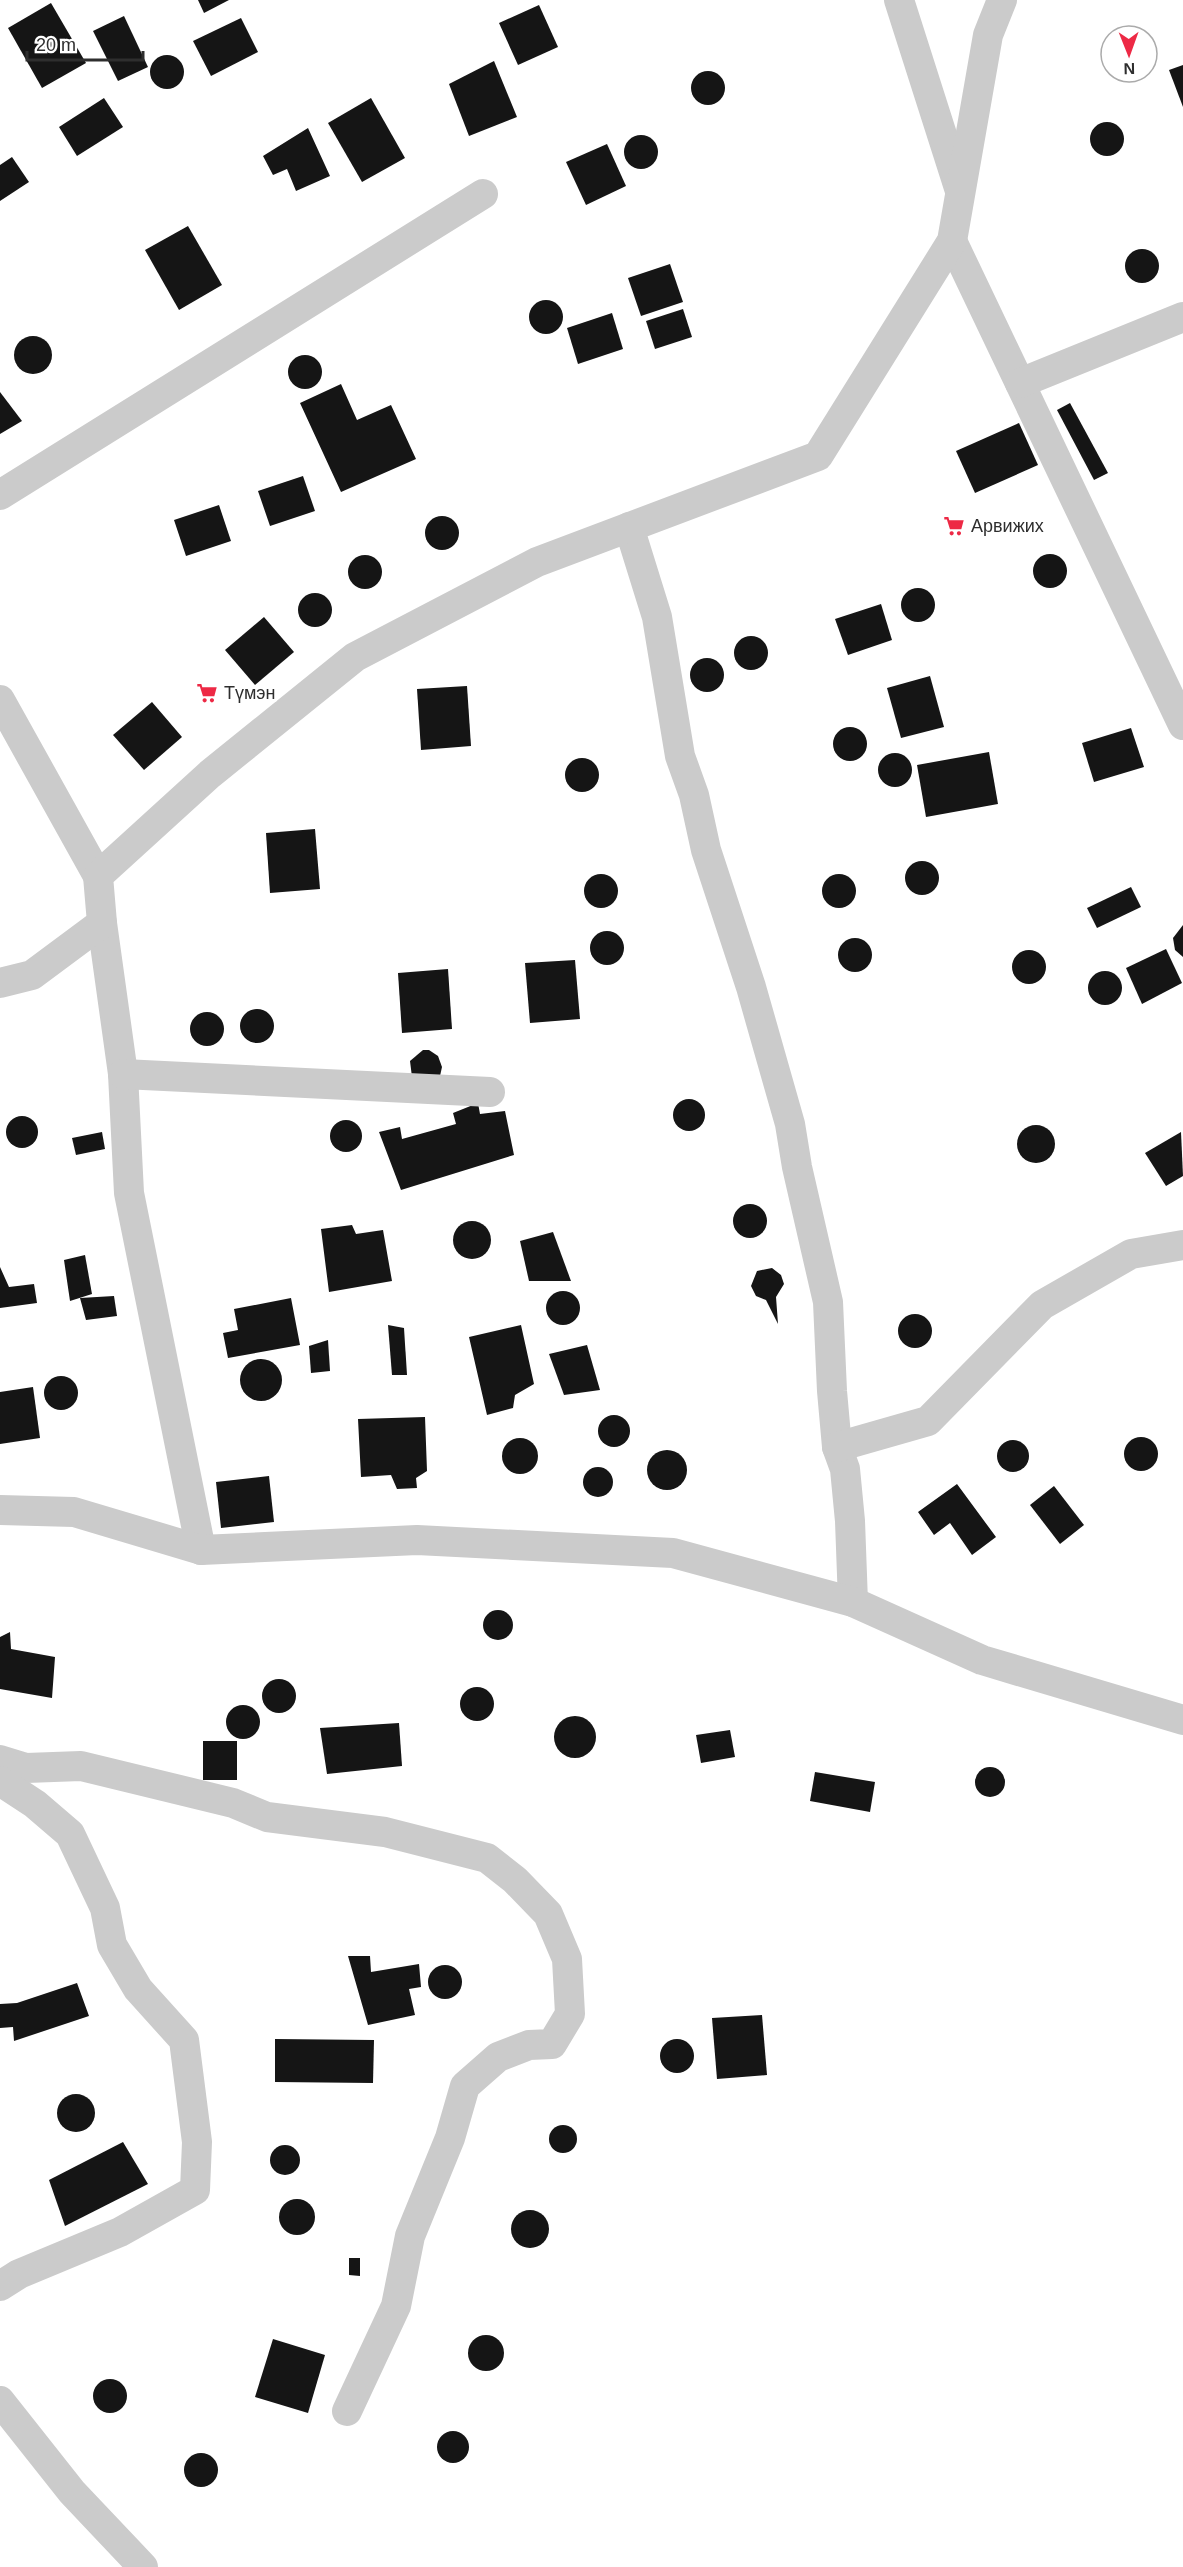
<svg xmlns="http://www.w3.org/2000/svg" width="1183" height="2567" font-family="Arial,sans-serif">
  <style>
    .building { fill: #151515 }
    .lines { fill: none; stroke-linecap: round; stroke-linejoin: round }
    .minor { stroke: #cbcbcb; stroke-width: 30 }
    .labels { text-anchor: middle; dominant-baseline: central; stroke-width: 6; stroke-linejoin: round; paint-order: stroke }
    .poi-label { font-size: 18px; fill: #2e2e2e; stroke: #fff; text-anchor: start }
  </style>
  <rect width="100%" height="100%" fill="#fff"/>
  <!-- building -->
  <g class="building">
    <polygon points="198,0 229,0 204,13"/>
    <polygon points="51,3 86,63 42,88 8,28"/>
    <polygon points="539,5 558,47 518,65 499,23"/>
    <polygon points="124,16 148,67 118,81 93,31"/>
    <polygon points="241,18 258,52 211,76 193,41"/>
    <circle cx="167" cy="72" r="17"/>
    <polygon points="494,61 517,117 469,136 449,84"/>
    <polygon points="1183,65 1183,107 1169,70"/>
    <circle cx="708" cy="88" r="17"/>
    <polygon points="104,98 123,127 77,156 59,127"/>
    <polygon points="371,98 405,158 362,182 328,123"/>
    <circle cx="1107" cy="139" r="17"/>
    <polygon points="308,128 330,176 296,191 287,169 273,175 263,156"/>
    <circle cx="641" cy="152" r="17"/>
    <polygon points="607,144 626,186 586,205 566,162"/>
    <polygon points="12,157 29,182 0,201 0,165"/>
    <polygon points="188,226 222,285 179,310 145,250"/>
    <circle cx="1142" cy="266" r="17"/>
    <polygon points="670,264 683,302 641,316 628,278"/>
    <circle cx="546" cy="317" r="17"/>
    <polygon points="683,309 692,337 655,349 646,321"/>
    <polygon points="612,313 623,349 578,364 567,328"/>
    <circle cx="33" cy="355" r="19"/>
    <circle cx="305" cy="372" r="17"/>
    <polygon points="341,384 357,420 391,405 416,459 341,492 300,403"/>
    <polygon points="0,392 22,421 0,434"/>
    <polygon points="1070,403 1108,473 1094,480 1057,410"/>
    <polygon points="1019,423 1038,465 975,493 956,451"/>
    <polygon points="303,476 315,511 270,526 258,491"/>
    <polygon points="219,505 231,541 186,556 174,520"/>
    <circle cx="442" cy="533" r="17"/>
    <circle cx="1050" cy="571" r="17"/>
    <circle cx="365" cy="572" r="17"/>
    <circle cx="918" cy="605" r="17"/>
    <circle cx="315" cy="610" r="17"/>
    <polygon points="881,604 892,640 848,655 835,619"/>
    <polygon points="264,617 294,652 255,685 225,650"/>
    <circle cx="751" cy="653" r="17"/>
    <circle cx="707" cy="675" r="17"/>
    <polygon points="930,676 944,727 901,738 887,688"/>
    <polygon points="467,686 471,746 421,750 417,689"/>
    <polygon points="152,702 182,737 144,770 113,735"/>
    <circle cx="850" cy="744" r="17"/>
    <polygon points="1131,728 1144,767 1094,782 1082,743"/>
    <polygon points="989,752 998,804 926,817 917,765"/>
    <circle cx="895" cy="770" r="17"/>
    <circle cx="582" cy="775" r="17"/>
    <polygon points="315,829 320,889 270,893 266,833"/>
    <circle cx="922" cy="878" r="17"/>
    <circle cx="839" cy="891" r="17"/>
    <circle cx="601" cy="891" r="17"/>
    <polygon points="1131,887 1141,907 1097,928 1087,908"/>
    <polygon points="1183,925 1183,957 1175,950 1173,938"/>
    <circle cx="607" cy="948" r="17"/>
    <circle cx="855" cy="955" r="17"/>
    <polygon points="1166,949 1182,983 1142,1004 1126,968"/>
    <circle cx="1029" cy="967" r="17"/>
    <polygon points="575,960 580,1019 530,1023 525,963"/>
    <polygon points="448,969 452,1029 402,1033 398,973"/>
    <circle cx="1105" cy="988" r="17"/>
    <circle cx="257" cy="1026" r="17"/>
    <circle cx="207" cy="1029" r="17"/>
    <polygon points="423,1050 429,1050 438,1056 442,1067 440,1076 412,1077 410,1061"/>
    <circle cx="689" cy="1115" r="16"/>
    <polygon points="478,1103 480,1114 505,1111 514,1155 401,1190 379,1132 400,1127 402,1139 456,1124 453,1113"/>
    <circle cx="22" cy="1132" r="16"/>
    <circle cx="346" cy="1136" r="16"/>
    <circle cx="1036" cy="1144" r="19"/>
    <polygon points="102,1132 105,1149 76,1155 72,1138"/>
    <polygon points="1181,1132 1183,1176 1166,1186 1145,1153"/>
    <circle cx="750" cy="1221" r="17"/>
    <circle cx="472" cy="1240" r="19"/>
    <polygon points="352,1225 356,1234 383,1230 392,1281 329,1292 321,1229"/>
    <polygon points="553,1232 571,1281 529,1281 520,1241"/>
    <polygon points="85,1255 92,1294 70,1301 64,1260"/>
    <polygon points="0,1267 9,1287 34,1284 37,1303 0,1308"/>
    <polygon points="772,1268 781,1275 784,1284 776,1297 778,1324 766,1300 756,1296 751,1286 757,1271"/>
    <circle cx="563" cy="1308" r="17"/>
    <polygon points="114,1296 117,1316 86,1320 80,1298"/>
    <polygon points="291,1298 300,1345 228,1358 223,1333 238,1330 234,1309"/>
    <circle cx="915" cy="1331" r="17"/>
    <polygon points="388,1325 404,1328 407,1375 392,1375"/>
    <polygon points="521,1325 534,1384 515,1395 513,1408 487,1415 469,1337"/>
    <polygon points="328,1340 330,1371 311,1373 309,1346"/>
    <polygon points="587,1345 600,1390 564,1395 549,1354"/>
    <circle cx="261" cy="1380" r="21"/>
    <circle cx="61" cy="1393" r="17"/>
    <polygon points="33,1387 40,1438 0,1444 0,1392"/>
    <circle cx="614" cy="1431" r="16"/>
    <polygon points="425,1417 427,1471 416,1478 417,1488 397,1489 391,1475 361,1477 358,1419"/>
    <circle cx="1141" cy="1454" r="17"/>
    <circle cx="520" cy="1456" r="18"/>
    <circle cx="1013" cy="1456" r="16"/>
    <circle cx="667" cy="1470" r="20"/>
    <circle cx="598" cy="1482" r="15"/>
    <polygon points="269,1476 274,1522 221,1528 216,1482"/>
    <polygon points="957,1484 996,1537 972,1555 950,1523 934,1535 918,1512"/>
    <polygon points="1054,1486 1084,1525 1060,1544 1030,1505"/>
    <circle cx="498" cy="1625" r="15"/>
    <polygon points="10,1632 11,1649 55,1657 52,1698 0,1689 0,1637"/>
    <circle cx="279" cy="1696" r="17"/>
    <circle cx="477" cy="1704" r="17"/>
    <circle cx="243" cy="1722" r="17"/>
    <circle cx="575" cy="1737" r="21"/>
    <polygon points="399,1723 402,1766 327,1774 320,1728"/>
    <polygon points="730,1730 735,1757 701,1763 696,1735"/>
    <rect x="203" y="1741" width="34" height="39"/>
    <circle cx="990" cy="1782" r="15"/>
    <polygon points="815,1772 875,1782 870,1812 810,1801"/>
    <polygon points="348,1956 370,1956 371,1972 419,1964 421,1987 409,1989 415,2015 368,2025"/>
    <circle cx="445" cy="1982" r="17"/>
    <polygon points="77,1983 89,2016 14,2041 13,2027 0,2028 0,2004 17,2003"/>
    <polygon points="762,2015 767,2075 717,2079 712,2018"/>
    <polygon points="275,2039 374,2040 373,2083 275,2082"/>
    <circle cx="677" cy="2056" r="17"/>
    <circle cx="76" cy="2113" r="19"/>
    <circle cx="563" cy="2139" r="14"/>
    <polygon points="123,2142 148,2184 65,2226 49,2180"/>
    <circle cx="285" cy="2160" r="15"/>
    <circle cx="297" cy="2217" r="18"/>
    <circle cx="530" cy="2229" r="19"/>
    <polygon points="349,2258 360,2258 360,2276 349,2275"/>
    <circle cx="486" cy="2353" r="18"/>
    <polygon points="273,2339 325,2355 308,2413 255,2397"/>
    <circle cx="110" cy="2396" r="17"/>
    <circle cx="453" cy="2447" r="16"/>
    <circle cx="201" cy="2470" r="17"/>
  </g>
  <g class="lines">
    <!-- minor -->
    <g class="minor">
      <polyline points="899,0 959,188"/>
      <polyline points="952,241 1183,725"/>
      <polyline points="1020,383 1183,317"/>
      <polyline points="0,495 483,194"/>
      <polyline points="629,527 657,617 680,756 694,795 706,850 751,987 790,1124 797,1167 828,1302 832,1391 837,1447 845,1469 850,1521 853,1602"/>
      <polyline points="0,700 98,876"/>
      <polyline points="102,923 123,1074 129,1193 201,1550"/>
      <polyline points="0,983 32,975 102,923 98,876 210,774 355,657 537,562 818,456 952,241 988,35 1002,0"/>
      <polyline points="123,1074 490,1092"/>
      <polyline points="837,1447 928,1421 1042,1305 1131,1254 1183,1245"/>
      <polyline points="0,1510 74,1512 201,1550 417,1540 673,1553 853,1602 982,1660 1183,1720"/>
      <polyline points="0,1760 26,1768 81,1766 233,1803 267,1817 385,1832 487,1858 515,1880 548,1914 567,1959 570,2014 552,2044 529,2045 498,2057 465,2086 450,2138 410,2236 396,2306 347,2411"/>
      <polyline points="0,1781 35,1804 70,1834 105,1908 112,1945 138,1989 184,2040 197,2142 195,2190 120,2232 19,2274 0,2286"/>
      <polyline points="0,2401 72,2492 143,2567"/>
    </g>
  </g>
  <!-- icons -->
  <defs>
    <g id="supermarket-bare" transform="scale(1.62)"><path d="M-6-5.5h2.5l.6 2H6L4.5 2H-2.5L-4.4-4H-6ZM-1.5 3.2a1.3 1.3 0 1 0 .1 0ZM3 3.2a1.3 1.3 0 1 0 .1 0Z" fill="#ed2945" stroke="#fff" stroke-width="2.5" paint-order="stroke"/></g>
  </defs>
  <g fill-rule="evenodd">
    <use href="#supermarket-bare" x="954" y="526"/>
    <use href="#supermarket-bare" x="207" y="693"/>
  </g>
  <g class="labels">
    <!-- poi labels -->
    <g class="poi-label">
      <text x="971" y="526">Арвижих</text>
      <text x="224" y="693">Түмэн</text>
    </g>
  </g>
  <!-- north arrow -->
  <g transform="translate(1129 54) rotate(179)"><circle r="28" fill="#ffffff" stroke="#ababab" stroke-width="1.5"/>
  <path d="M0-4.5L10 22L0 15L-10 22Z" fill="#ed2945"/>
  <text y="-9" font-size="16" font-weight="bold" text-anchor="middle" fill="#2e2e2e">N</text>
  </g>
  <!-- scale -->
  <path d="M27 51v9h116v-9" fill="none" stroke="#2e2e2e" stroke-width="3"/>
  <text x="36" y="51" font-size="18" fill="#2e2e2e" stroke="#ffffff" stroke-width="4.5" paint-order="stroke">20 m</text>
</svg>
